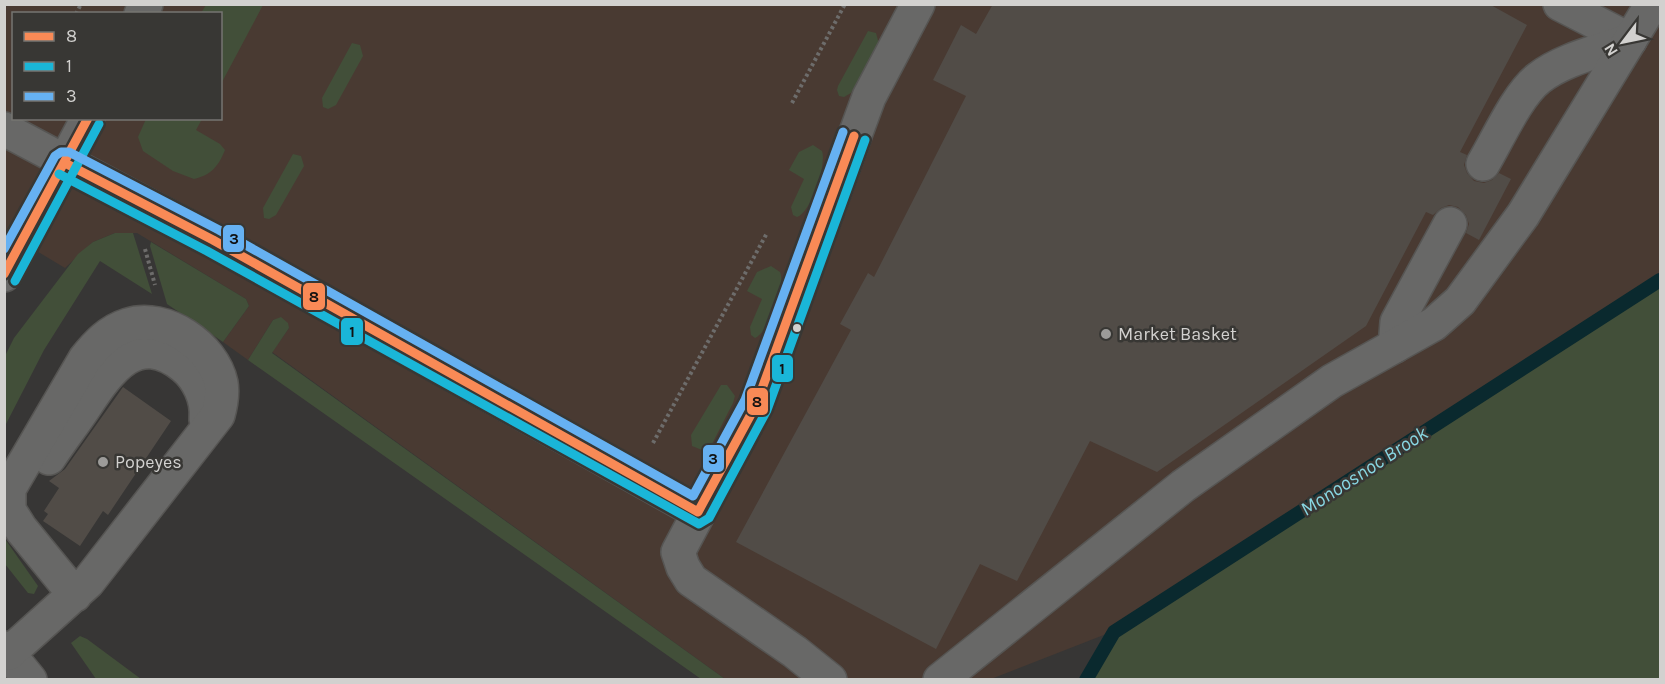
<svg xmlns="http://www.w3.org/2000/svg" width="1665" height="684" font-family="Karla,sans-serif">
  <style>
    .commercial { fill: #493a32; fill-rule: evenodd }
    .green { fill: #424f39 }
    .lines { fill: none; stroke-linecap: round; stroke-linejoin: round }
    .stream { stroke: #0a292e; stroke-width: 14 }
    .building { fill: #514c47 }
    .minor-casing { stroke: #565553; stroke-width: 36 }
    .path { stroke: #6d6c6b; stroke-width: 4; stroke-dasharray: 3 3; stroke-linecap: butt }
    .minor { stroke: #686867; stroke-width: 33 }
    .bus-1-casing { stroke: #383734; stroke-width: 14 }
    .bus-2-casing { stroke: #383734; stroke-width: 14 }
    .bus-3-casing { stroke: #383734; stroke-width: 14 }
    .bus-1 { stroke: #f98a56; stroke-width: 9 }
    .bus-2 { stroke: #1ab6d8; stroke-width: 9 }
    .bus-3 { stroke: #66b1f2; stroke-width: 9 }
    .bus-dot { fill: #d2d1cf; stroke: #383734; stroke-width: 2 }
    .poi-dot { fill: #9c9b99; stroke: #383734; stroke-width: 2 }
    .labels { text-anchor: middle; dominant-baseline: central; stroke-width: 5; stroke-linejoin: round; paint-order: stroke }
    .poi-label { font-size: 18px; fill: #d2d1cf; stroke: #383734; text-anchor: start }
    .water-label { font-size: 20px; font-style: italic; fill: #88d6e2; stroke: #383734 }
    .line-badge { stroke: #383734; stroke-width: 2 }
    .pale-badge-label { font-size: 16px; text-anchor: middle; font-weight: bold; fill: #111 }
  </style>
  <rect width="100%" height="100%" fill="#373635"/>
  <!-- commercial -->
  <path class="commercial" d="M4 5H1660V280L1119 629 991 679H725L272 352 289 328 281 318 273 320 248 360 223 342 249 306 246 299 137 233H115L93 242 65 268 5 232ZM14 14H220V118H14Z"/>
  <!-- green -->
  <g class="green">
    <polygon points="206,5 263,5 221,84 220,14 201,13"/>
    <polygon points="868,31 876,33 879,44 851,93 844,97 839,96 837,90 838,86"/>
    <polygon points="352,43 360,45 363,56 336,105 328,109 323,107 322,98"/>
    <path d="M146 119H202L196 130 220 144 225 150C218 167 211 175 194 179L173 171 143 151 138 137Z"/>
    <path d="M813 145 822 151C827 164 811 213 797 217L793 215 791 207 804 179 789 170 799 152Z"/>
    <polygon points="293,154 301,156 304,166 276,215 269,219 264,218 263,208"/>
    <polygon points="115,233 133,233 152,294 100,261 44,350 5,426 5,356 14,338 78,254 93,242"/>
    <polygon points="151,242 246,299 249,306 223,342 167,304 150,246"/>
    <path d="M771 266 780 272C786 285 769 332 755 338L751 335 750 327 762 299 747 291 757 272Z"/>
    <polygon points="1660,280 1660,679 1086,679 1114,632"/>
    <polygon points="281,317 288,323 289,328 272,353 725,679 701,679 248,360 273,320"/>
    <polygon points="721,385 727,385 735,396 733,403 712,444 702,450 692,446 691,435"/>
    <polygon points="5,539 38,586 34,594 28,593 5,564"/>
    <polygon points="80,636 87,639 141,679 96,679 71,643"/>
  </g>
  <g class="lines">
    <!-- stream -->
    <polyline class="stream" points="1086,680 1114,632 1660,280"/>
  </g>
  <!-- building -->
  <g class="building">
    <polygon points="993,4 1489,4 1527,25 1460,152 1467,155 1464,165 1467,173 1474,181 1484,183 1492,180 1499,173 1511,179 1479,240 1466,233 1469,224 1466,215 1458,207 1449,205 1441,208 1433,215 1426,212 1366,326 1157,472 1090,441 1017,581 980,564 936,649 736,542 851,330 840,324 868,273 874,277 966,96 933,80 961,25 976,34"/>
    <polygon points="123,387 171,421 108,515 103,511 80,546 43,521 48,514 44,511 59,488 49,481 65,469"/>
  </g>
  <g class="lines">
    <!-- minor casing -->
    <g class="minor-casing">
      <g id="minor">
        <polyline points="1560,4 1630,40"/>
        <polyline points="141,14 146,4"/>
        <polyline points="4,129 213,240 698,512"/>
        <path d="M1483 164C1498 139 1517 95 1539 78 1563 59 1601 51 1630 40"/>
        <polyline points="4,275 88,118"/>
        <polyline points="1395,346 1397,322 1450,224"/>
        <path d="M49 458C61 440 74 423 86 405 110 369 137 330 183 366 198 378 208 399 206 419"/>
        <polyline points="4,648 30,680"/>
        <path d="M9 653 88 582 218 415C221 404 223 394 221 383 213 346 165 313 128 325 109 331 97 344 85 359L9 489V510L21 529 75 595"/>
        <polyline points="830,680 795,652 691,580 683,567 678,552 756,405 869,97 918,4"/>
        <polyline points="940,680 1183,486 1332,381 1434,324 1460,301 1523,215 1652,4"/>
      </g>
    </g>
    <!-- path -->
    <g class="path">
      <polyline points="76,14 81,4"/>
      <polyline points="792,103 845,4"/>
      <polyline points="145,249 155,285"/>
      <polyline points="653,443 767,233"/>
    </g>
    <!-- minor -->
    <use href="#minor" class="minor"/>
    <!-- bus-1 casing -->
    <g class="bus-1-casing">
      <g id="bus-1">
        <polyline points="65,163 213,240 698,512 756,405 854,136"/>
        <polyline points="4,274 88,118"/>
      </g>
    </g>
    <!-- bus-2 casing -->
    <g class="bus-2-casing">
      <g id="bus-2">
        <polyline points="59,174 207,251 699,524 709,518 767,410 865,140"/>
        <polyline points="15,281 99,124"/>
      </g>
    </g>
    <!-- bus-3 casing -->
    <g class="bus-3-casing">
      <polyline id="bus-3" points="4,249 55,156 61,152 69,152 219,230 693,496 745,400 843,132"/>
    </g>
    <!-- bus-1 -->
    <use href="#bus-1" class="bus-1"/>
    <!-- bus-2 -->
    <use href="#bus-2" class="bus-2"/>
    <!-- bus-3 -->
    <use href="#bus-3" class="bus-3"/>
  </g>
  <!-- markers -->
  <circle class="bus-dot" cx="797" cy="328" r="5"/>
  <g class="poi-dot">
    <circle cx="1106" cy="334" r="6"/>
    <circle cx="103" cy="462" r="6"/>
  </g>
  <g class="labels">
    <!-- poi labels -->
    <g class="poi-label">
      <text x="1118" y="334">Market Basket</text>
      <text x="115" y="462">Popeyes</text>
    </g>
    <!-- water labels -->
    <g class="water-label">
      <text transform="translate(1364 471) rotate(-33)">Monoosnoc Brook</text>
    </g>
  </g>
  <g class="line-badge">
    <rect x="222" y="224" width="23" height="29" rx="6" fill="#66b1f2"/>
    <rect x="302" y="282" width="24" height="29" rx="6" fill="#f98a56"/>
    <rect x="340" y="317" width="24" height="29" rx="6" fill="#1ab6d8"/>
    <rect x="771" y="354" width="23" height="29" rx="6" fill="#1ab6d8"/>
    <rect x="746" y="387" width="23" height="29" rx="6" fill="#f98a56"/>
    <rect x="702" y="444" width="23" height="29" rx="6" fill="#66b1f2"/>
  </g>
  <g class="pale-badge-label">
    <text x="234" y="244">3</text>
    <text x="314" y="302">8</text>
    <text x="352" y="337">1</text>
    <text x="782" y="374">1</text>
    <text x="757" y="407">8</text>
    <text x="713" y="464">3</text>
  </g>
  <!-- border -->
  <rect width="1665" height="684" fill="none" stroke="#d2d1cf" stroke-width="12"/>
  <!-- legend -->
  <rect x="12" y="12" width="210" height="108" fill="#383734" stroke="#767572" stroke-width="1.5"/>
  <rect x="24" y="32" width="30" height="9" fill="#f98a56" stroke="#767572" stroke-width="1.5"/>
  <text x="66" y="42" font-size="18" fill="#d2d1cf">8</text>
  <rect x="24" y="62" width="30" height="9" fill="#1ab6d8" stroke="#767572" stroke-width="1.5"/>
  <text x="66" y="72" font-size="18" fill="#d2d1cf">1</text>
  <rect x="24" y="92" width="30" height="9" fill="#66b1f2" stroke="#767572" stroke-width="1.5"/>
  <text x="66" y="102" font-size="18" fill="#d2d1cf">3</text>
  <!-- north arrow -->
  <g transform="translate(1623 42) rotate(238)" stroke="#383734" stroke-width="4.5" paint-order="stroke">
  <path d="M0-4.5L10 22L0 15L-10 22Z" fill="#d2d1cf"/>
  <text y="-9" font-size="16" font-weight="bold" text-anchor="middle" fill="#d2d1cf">N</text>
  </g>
</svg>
